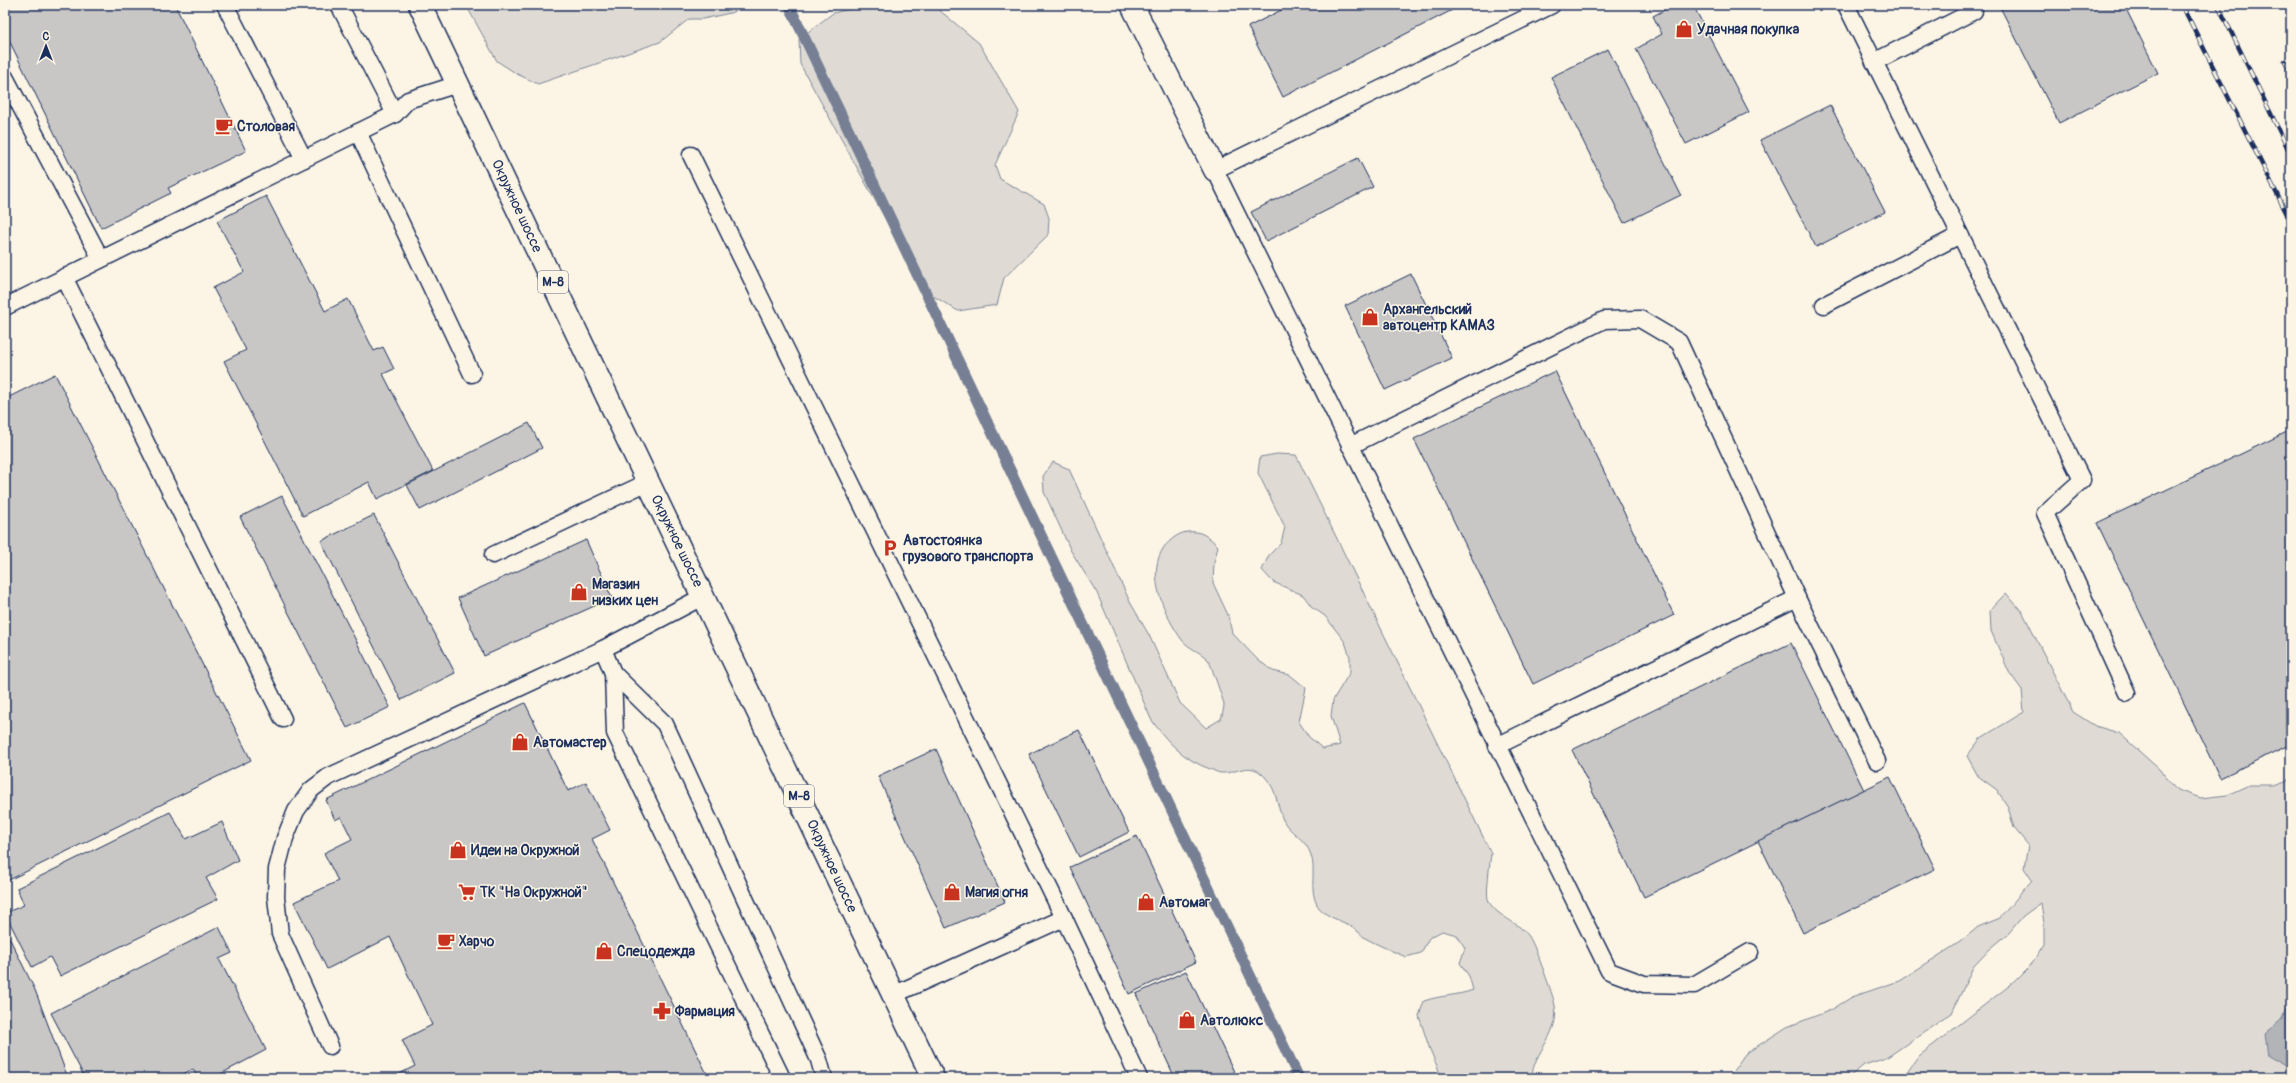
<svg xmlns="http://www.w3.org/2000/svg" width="2296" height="1083" font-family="Pangolin,sans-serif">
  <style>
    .green { fill: #dfdbd4; stroke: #7d8599 }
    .water { fill: #b2b4b8; stroke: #767f94 }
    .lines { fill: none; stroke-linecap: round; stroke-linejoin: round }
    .stream { stroke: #767f94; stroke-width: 11 }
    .building { fill: #c8c7c6; stroke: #1b2f5e }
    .service-casing { stroke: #1b2f5e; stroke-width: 19 }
    .minor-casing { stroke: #1b2f5e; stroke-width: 25 }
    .primary-casing { stroke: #1b2f5e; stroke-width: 25 }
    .service { stroke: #fcf5e5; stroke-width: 16 }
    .minor { stroke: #fcf5e5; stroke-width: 22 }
    .primary { stroke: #fcf5e5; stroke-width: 22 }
    .rail-casing { stroke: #1b2f5e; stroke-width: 4.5 }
    .rail { stroke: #fcf5e5; stroke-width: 3; stroke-dasharray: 9; stroke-linecap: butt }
    .labels { text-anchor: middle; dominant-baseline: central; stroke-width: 3; stroke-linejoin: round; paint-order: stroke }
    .shield { fill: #fcf5e5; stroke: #5e6a86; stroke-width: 1 }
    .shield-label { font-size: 13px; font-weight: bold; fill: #1b2f5e }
    .poi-label { font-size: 14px; font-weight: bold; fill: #1b2f5e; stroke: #fcf5e5; text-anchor: start }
    .street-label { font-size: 14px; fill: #1b2f5e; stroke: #fcf5e5 }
  </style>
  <rect width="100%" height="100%" fill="#fcf5e5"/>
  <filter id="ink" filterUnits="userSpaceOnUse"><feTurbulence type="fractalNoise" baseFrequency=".025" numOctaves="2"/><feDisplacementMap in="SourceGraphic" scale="8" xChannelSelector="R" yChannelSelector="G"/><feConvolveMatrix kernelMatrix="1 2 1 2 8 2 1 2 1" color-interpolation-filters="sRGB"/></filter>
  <g filter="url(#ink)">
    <!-- green -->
    <g class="green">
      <polygon points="466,5 751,5 730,13 703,19 689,19 660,42 538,84 517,74 497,61"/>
      <polygon points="867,5 933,5 979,43 1019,112 995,165 1000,179 1044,204 1049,218 1048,235 1004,278 997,305 958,311 925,291 800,64 799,39 833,13"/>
      <path d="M1277 454 1296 455 1491 853C1490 863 1486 891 1488 899 1493 915 1517 921 1528 935 1534 942 1551 990 1554 1001 1563 1034 1532 1051 1532 1078H1442L1429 1047 1419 1016 1424 1001C1441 995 1457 996 1473 990L1469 976 1460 963 1465 948 1457 935 1442 931 1429 938 1421 953 1406 957C1392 951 1378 945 1365 938 1360 934 1356 929 1351 926 1338 919 1320 916 1315 900 1310 885 1316 870 1311 855 1306 838 1290 834 1283 820 1277 806 1277 790 1266 778 1250 759 1238 774 1221 773 1218 773 1213 770 1210 769 1184 760 1166 741 1151 719L1097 593 1071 551 1044 492 1043 476 1053 462 1069 469 1130 602 1149 635 1180 703 1206 728 1221 719C1222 715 1224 709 1224 704 1223 700 1211 665 1209 661 1202 652 1189 649 1182 640 1165 616 1145 575 1164 547 1169 541 1178 533 1187 532 1201 530 1209 537 1218 546L1214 563 1213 583 1228 615 1232 633 1258 660 1273 671 1290 675 1306 688 1299 722 1309 737 1323 749 1340 745 1331 716 1333 700 1350 672V657L1345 642 1325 616 1312 607 1303 595 1273 582 1262 570 1269 555 1281 543 1285 527 1258 473 1260 457Z"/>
      <polygon points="2006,593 2023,613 2073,712 2095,726 2119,733 2160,770 2177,790 2201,798 2227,795 2249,785 2274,785 2291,779 2291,999 2283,1018 2286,1065 2291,1064 2291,1078 1903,1078 1919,1056 2014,982 2030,966 2044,944 2044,923 2041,903 2023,916 2008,934 1990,949 1973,967 1952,1013 1886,1058 1864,1065 1848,1078 1728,1078 1745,1054 1787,1027 1831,1010 1852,997 1899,981 1960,942 1978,927 2000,918 2032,880 2024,868 2028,845 2014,828 2008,807 1997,790 1978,776 1967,756 1981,738 2024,712 2022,690 2009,672 1991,631 1990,610"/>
    </g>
    <!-- water -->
    <polygon class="water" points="2291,999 2291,1064 2286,1065 2268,1055 2265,1034 2283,1018"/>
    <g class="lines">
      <!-- stream -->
      <polyline class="stream" points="789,5 1299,1078"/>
    </g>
    <!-- building -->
    <g class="building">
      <polygon points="5,5 175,5 246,151 168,188 171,193 101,228 5,32"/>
      <polygon points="1291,5 1462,5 1283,97 1248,27"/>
      <polygon points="1674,5 1693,5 1749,112 1686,144 1636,49 1662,34 1653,16"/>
      <polygon points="1999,5 2124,5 2158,73 2059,123"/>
      <polygon points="1608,49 1681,195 1624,223 1551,77"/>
      <polygon points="1830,105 1885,212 1816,247 1760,140"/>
      <polygon points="1358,158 1373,187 1266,241 1251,212"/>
      <polygon points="266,196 325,311 348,299 374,351 383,347 394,369 383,374 433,471 377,499 369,482 303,516 224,361 246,350 213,288 244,272 217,221"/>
      <polygon points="1411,274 1452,358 1385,390 1345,306"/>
      <polygon points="1555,371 1674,615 1533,684 1414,439"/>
      <polygon points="55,374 251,760 5,882 5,399"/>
      <polygon points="529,423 542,448 420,510 407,485"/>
      <polygon points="2291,430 2291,744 2220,778 2097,523"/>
      <polygon points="282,496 390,707 347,728 240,517"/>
      <polygon points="374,515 455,673 401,700 321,541"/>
      <polygon points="586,540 612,598 484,656 458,598"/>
      <polygon points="1791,643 1864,790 1644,897 1572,750"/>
      <polygon points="525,703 568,791 586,782 610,830 592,839 709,1078 391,1078 415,1066 402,1040 432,1025 390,937 327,969 294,902 338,881 324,853 352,839 341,817 335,820 326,800"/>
      <polygon points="1079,730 1129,832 1079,857 1029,754"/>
      <polygon points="936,749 1005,902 946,928 878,776"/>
      <polygon points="1890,777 1935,869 1803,933 1758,841"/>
      <polygon points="170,812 186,839 222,822 238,860 206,878 218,899 60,976 50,957 32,967 5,913 24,905 17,888"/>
      <polygon points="1137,836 1196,962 1129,994 1070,867"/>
      <polygon points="219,927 232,953 219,959 266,1050 213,1078 198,1078 193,1069 175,1078 85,1078 51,1013"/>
      <polygon points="5,929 35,990 68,1078 5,1078"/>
      <polygon points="1186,971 1237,1078 1175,1078 1136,994"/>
    </g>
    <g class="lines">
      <!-- service casing -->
      <g class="service-casing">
        <g id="service">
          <polyline points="225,5 304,159"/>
          <polyline points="339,5 395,114"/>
          <polyline points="1552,5 1215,170 1609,971 1644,984 1694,985 1750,952"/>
          <polyline points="1846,5 2082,480 2045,513 2127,693"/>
          <polyline points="1874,62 1974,11"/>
          <polyline points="5,77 101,259"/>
          <polyline points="358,132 472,374"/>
          <polyline points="691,155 1064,918 1139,1078"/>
          <polyline points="64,277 283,719"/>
          <polyline points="1824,305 1960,235"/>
          <polyline points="5,307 395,114 408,100 458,84"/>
          <polyline points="1350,446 1604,320 1640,319 1679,342 1797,598 1877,761"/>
          <polyline points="493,555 648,482"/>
          <polyline points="704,596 603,649 613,673 615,733 782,1078"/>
          <polyline points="613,673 665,724 819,1060 824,1078"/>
          <polyline points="1497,746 1797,598"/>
          <polyline points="893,995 1064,918"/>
          <polyline points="330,1046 280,934 276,897 277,869 285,838 296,811 311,790 328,777 603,649"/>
        </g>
      </g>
      <!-- minor casing -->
      <g class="minor-casing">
        <polyline id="minor" points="1132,5 1215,170"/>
      </g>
      <!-- primary casing -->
      <g class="primary-casing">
        <polyline id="primary" points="420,5 933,1078"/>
      </g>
      <!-- service -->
      <use href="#service" class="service"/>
      <!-- minor -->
      <use href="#minor" class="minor"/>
      <!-- primary -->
      <use href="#primary" class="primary"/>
      <!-- rail casing -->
      <g class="rail-casing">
        <g id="rail">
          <polyline points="2182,5 2291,222"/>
          <polyline points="2218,5 2291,155"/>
          <polyline points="2285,61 2291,73"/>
          <polyline points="5,1077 5,1078"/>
        </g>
      </g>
      <!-- rail -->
      <use href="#rail" class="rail"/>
    </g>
  </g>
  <!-- icons -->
  <defs>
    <g id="shop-bare" transform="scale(1.38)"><path d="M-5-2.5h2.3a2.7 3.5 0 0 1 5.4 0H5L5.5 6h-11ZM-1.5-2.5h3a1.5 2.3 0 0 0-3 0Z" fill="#c8321e" stroke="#fcf5e5" stroke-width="2.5" paint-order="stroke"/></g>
    <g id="cafe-bare" transform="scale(1.38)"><path d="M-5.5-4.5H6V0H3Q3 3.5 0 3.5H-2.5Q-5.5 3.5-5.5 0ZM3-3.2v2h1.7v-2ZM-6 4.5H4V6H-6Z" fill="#c8321e" stroke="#fcf5e5" stroke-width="2.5" paint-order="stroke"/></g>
    <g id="parking-bare" transform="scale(1.38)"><path d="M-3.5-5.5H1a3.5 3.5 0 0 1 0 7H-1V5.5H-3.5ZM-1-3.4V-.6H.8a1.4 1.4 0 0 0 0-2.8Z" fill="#c8321e" stroke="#fcf5e5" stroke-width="2.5" paint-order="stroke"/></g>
    <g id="supermarket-bare" transform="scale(1.38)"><path d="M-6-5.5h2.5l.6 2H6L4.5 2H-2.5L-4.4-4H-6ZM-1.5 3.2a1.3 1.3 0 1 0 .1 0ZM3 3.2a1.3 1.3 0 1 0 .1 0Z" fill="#c8321e" stroke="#fcf5e5" stroke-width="2.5" paint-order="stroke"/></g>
    <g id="pharmacy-bare" transform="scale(1.38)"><path d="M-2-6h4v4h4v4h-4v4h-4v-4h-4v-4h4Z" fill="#c8321e" stroke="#fcf5e5" stroke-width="2.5" paint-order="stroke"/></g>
  </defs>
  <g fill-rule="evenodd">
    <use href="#shop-bare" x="1684" y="29"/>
    <use href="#cafe-bare" x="224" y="126"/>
    <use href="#shop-bare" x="1370" y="317"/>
    <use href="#parking-bare" x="890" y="548"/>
    <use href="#shop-bare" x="579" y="592"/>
    <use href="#shop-bare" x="520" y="742"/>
    <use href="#shop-bare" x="458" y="850"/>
    <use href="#supermarket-bare" x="467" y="892"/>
    <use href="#shop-bare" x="952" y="892"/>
    <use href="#shop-bare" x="1146" y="902"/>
    <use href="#cafe-bare" x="446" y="941"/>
    <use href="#shop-bare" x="604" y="951"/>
    <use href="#pharmacy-bare" x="662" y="1011"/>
    <use href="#shop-bare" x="1187" y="1020"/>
  </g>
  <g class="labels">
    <!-- shield labels -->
    <g class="shield">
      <rect x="538" y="271" width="30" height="22" rx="3"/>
      <rect x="784" y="785" width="30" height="22" rx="3"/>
    </g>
    <g class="shield-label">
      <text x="553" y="282">М-8</text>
      <text x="799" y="796">М-8</text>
    </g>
    <!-- poi labels -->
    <g class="poi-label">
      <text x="1697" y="29">Удачная покупка</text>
      <text x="237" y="126">Столовая</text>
      <text x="1383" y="309">Архангельский<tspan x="1383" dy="16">автоцентр КАМАЗ</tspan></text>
      <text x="903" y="540">Автостоянка<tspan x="903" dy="16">грузового транспорта</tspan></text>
      <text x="592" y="584">Магазин<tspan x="592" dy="16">низких цен</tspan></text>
      <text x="533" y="742">Автомастер</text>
      <text x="471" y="850">Идеи на Окружной</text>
      <text x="480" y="892">ТК "На Окружной"</text>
      <text x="965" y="892">Магия огня</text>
      <text x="1159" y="902">Автомаг</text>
      <text x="459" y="941">Харчо</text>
      <text x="617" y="951">Спецодежда</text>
      <text x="675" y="1011">Фармация</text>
      <text x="1200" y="1020">Автолюкс</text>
    </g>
    <!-- street labels -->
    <g class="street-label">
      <text transform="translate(517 206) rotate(65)">Окружное шоссе</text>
      <text transform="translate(677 541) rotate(64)">Окружное шоссе</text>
      <text transform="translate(832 866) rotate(65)">Окружное шоссе</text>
    </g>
  </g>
  <!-- margin -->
  <rect width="2296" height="1083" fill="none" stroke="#fcf5e5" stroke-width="20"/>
  <rect x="10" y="10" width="2276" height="1063" fill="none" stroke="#1b2f5e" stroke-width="1.5" filter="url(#ink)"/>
  <!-- north arrow -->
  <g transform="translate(46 46)" stroke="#fcf5e5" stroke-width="3" paint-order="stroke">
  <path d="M0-3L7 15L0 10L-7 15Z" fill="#1b2f5e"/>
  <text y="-6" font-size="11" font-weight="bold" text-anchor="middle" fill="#1b2f5e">С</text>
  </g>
</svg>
